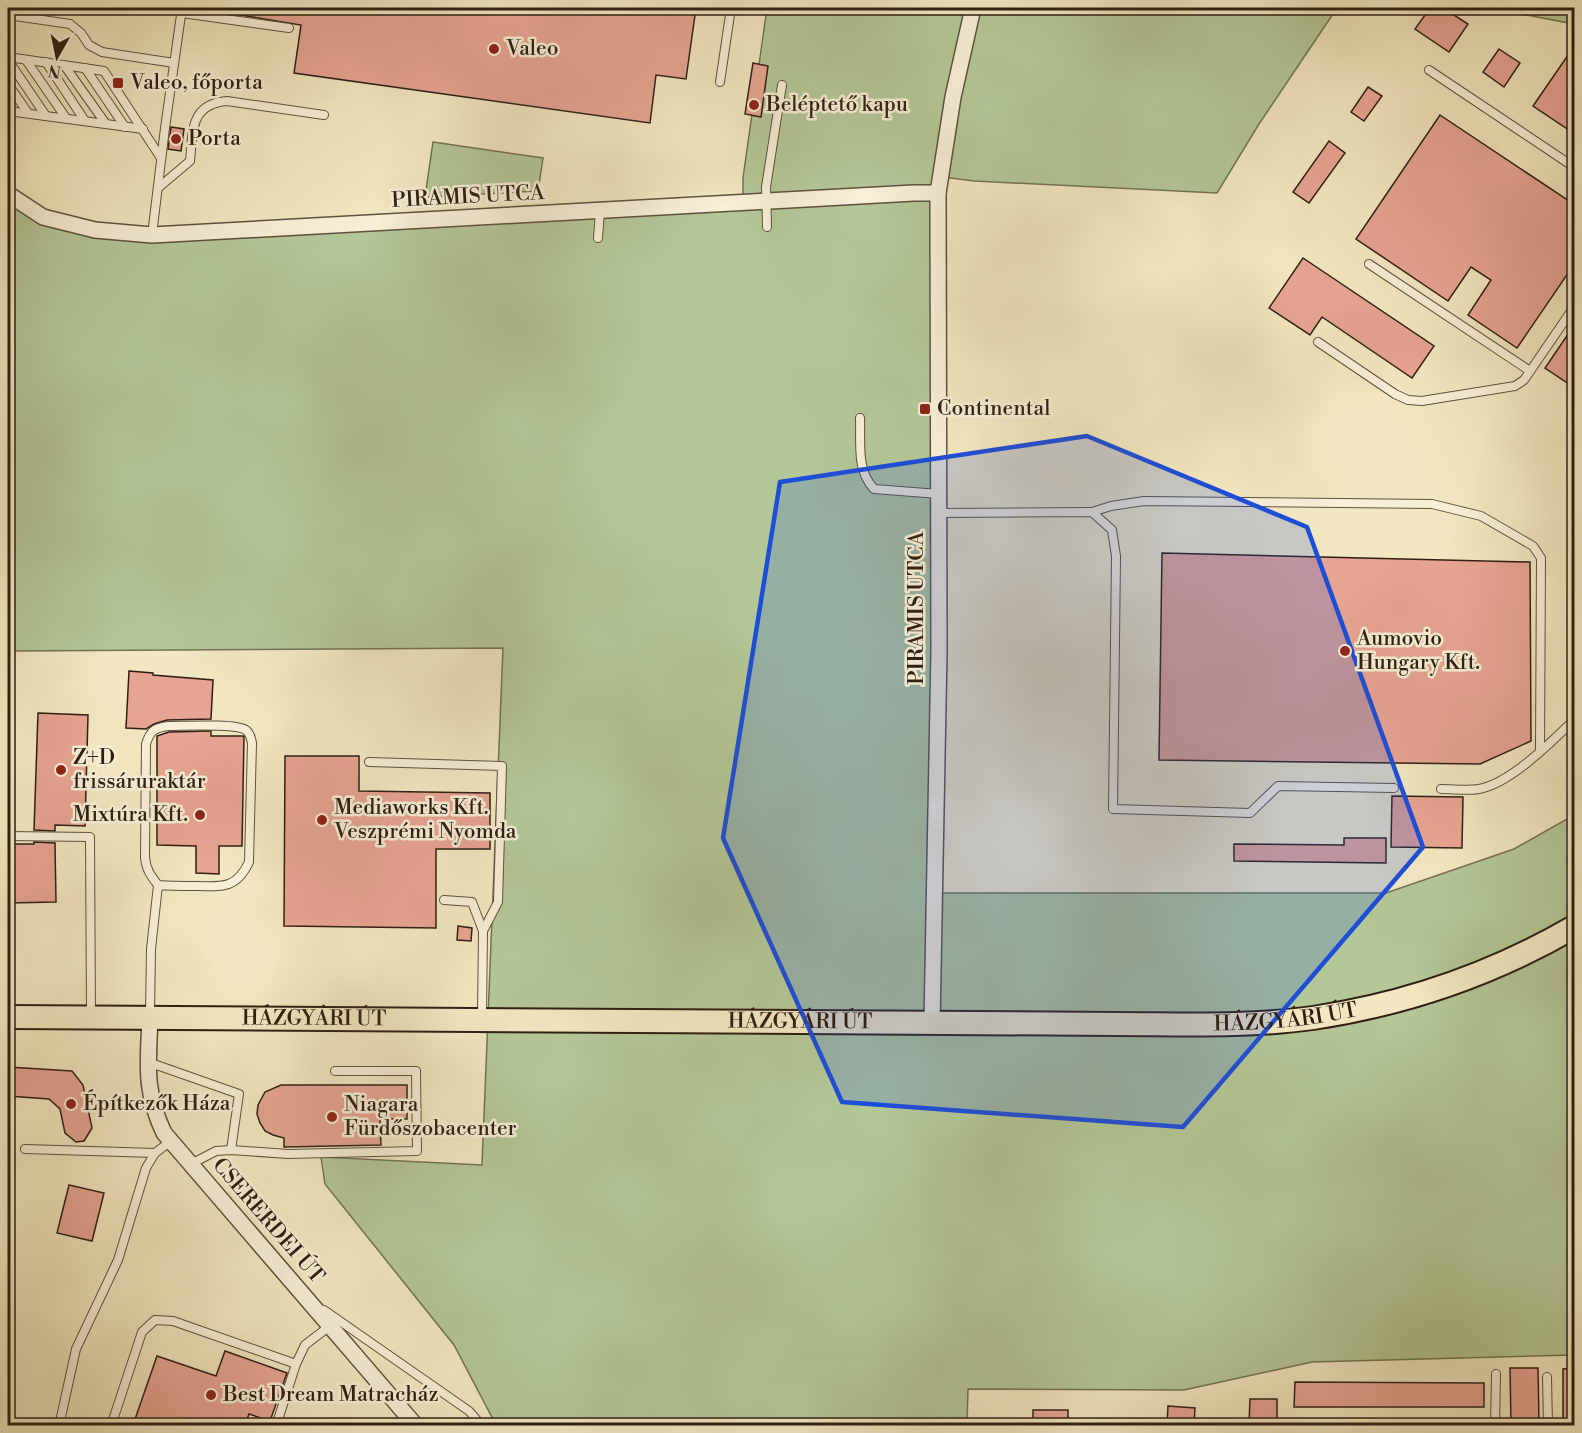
<svg xmlns="http://www.w3.org/2000/svg" width="1582" height="1433" font-family="'Libre Bodoni',serif">
  <style>
    .green { fill: #b4c797; stroke: #717354; stroke-width: 1.5 }
    .building { fill: #e7a492; stroke: #2e1f12; stroke-width: 1.5 }
    .lines { fill: none; stroke-linecap: round; stroke-linejoin: round }
    .lane-casing { stroke: #5f513e; stroke-width: 10 }
    .street-casing { stroke: #5f513e; stroke-width: 18 }
    .primary-casing { stroke: #2e1f12; stroke-width: 26 }
    .lane { stroke: #f7efd6; stroke-width: 8 }
    .street { stroke: #f7efd6; stroke-width: 15 }
    .primary { stroke: #f2e7c0; stroke-width: 22 }
    .marked { fill: #1d4ed8; fill-opacity: 0.2; stroke: #1d4ed8; stroke-width: 4.5; stroke-linejoin: round }
    .poi-dot { fill: #8f2418; stroke: #f7efd6; stroke-width: 2 }
    .labels { text-anchor: middle; dominant-baseline: central; stroke-width: 5; stroke-linejoin: round; paint-order: stroke }
    .poi-label { font-size: 21px; fill: #2e1f12; stroke: #f7efd6; text-anchor: start }
    .street-label { font-size: 21px; fill: #2e1f12; stroke: #f7efd6 }
  </style>
  <rect width="100%" height="100%" fill="#f2e7c0"/>
  <filter id="stains"><feTurbulence type="fractalNoise" baseFrequency=".00333" numOctaves="4"/><feColorMatrix values="0 0 0 0 .2 0 0 0 0 .09 0 0 0 0 .02 0 0 0 .5 -.17"/></filter>
  <radialGradient id="worn" r=".72"><stop offset=".6" stop-color="#630" stop-opacity="0"/><stop offset="1" stop-color="#630" stop-opacity=".3"/></radialGradient>
  <!-- green -->
  <g class="green">
    <polygon points="767,8 1337,8 1259,124 1217,193 974,181 943,177 937,893 1386,893 1514,849 1574,815 1574,1355 1312,1362 1184,1390 968,1389 967,1425 777,1426 770,1422 698,1426 496,1425 454,1345 325,1184 321,1157 482,1165 503,648 8,651 8,197 95,232 743,205 743,178"/>
    <polygon points="1489,8 1574,8 1574,24"/>
    <polygon points="433,142 543,158 538,191 425,197"/>
  </g>
  <!-- building -->
  <g class="building">
    <polygon points="228,8 696,8 686,79 656,75 650,123 294,73 301,25 228,13"/>
    <polygon points="1430,8 1443,8 1468,24 1449,52 1415,29"/>
    <polygon points="1575,45 1575,134 1533,106"/>
    <polygon points="1499,49 1520,63 1504,87 1483,72"/>
    <polygon points="753,63 768,66 761,117 745,114"/>
    <polygon points="1368,87 1382,96 1364,121 1351,112"/>
    <polygon points="1440,115 1575,205 1575,263 1517,348 1468,315 1491,280 1471,267 1448,301 1356,239"/>
    <polygon points="171,127 184,129 181,151 168,149"/>
    <polygon points="1329,141 1345,153 1309,203 1293,192"/>
    <polygon points="1303,258 1434,346 1412,378 1322,317 1310,335 1269,308"/>
    <polygon points="1575,324 1575,388 1545,368"/>
    <polygon points="1162,553 1530,562 1531,741 1480,764 1159,760"/>
    <polygon points="129,671 153,673 153,675 213,680 211,719 167,720 154,724 146,729 126,728"/>
    <polygon points="38,713 88,715 85,826 55,825 55,831 34,830"/>
    <polygon points="209,731 211,731 211,736 244,736 242,846 219,846 219,874 196,873 196,846 157,845 157,736 169,732"/>
    <polygon points="285,756 359,756 359,791 490,793 490,849 436,849 436,928 284,926"/>
    <polygon points="1392,796 1463,797 1462,848 1391,847"/>
    <polygon points="1344,838 1386,838 1386,863 1234,861 1234,844 1344,845"/>
    <polygon points="34,842 55,843 56,902 8,903 8,844 34,844"/>
    <polygon points="458,926 472,928 471,941 457,940"/>
    <polygon points="8,1067 72,1071 83,1085 92,1128 84,1141 76,1142 65,1133 60,1109 49,1099 8,1096"/>
    <polygon points="281,1085 407,1085 407,1119 380,1119 381,1145 284,1147 284,1138 273,1135 265,1131 260,1123 257,1114 258,1105 265,1092"/>
    <polygon points="69,1185 104,1193 92,1241 57,1233"/>
    <polygon points="225,1351 287,1373 270,1421 249,1414 245,1425 133,1425 157,1356 216,1376"/>
    <polygon points="1510,1368 1538,1368 1539,1425 1511,1425"/>
    <polygon points="1575,1368 1575,1425 1563,1425 1563,1369"/>
    <polygon points="1295,1382 1484,1383 1484,1407 1294,1407"/>
    <polygon points="1250,1399 1277,1399 1277,1424 1249,1424"/>
    <polygon points="1168,1406 1195,1408 1194,1425 1167,1425"/>
    <rect x="1033" y="1410" width="35" height="15"/>
  </g>
  <g class="lines">
    <!-- lane casing -->
    <g class="lane-casing">
      <g id="lane">
        <polyline points="182,13 289,28"/>
        <polyline points="8,15 70,24 81,33 89,45 102,52 174,63"/>
        <polyline points="8,57 104,71 161,158"/>
        <polyline points="8,60 46,116"/>
        <polyline points="26,60 66,118"/>
        <polyline points="46,62 85,121"/>
        <polyline points="64,65 106,124"/>
        <polyline points="85,68 125,127"/>
        <polyline points="1429,70 1574,167"/>
        <polyline points="720,82 731,8"/>
        <polyline points="8,84 28,113"/>
        <polyline points="8,111 143,129"/>
        <path d="M158 188 190 161C193 131 190 104 227 101L324 115"/>
        <polyline points="767,227 766,187 782,85"/>
        <polyline points="152,235 165,128 182,8"/>
        <polyline points="598,238 600,211"/>
        <polyline points="1369,264 1530,371"/>
        <polyline points="1318,342 1395,394 1408,400 1422,401 1515,386 1524,380 1574,307"/>
        <path d="M860 418C861 443 856 470 874 489L939 494"/>
        <polyline points="1092,512 1111,506 1144,501 1432,504 1481,516 1533,546 1541,558 1540,751"/>
        <polyline points="938,513 1092,512 1112,530 1116,556 1113,809 1250,813 1278,786 1394,788"/>
        <polyline points="369,762 502,766 498,902 483,931 482,1016"/>
        <path d="M1441 789C1453 789 1467 791 1479 789 1511 783 1551 742 1574 720"/>
        <polyline points="8,836 90,837 91,1017"/>
        <polyline points="444,900 472,902 483,931"/>
        <path d="M150 1015 151 949 158 885C151 876 146 870 145 857L146 744C150 731 154 728 168 726 183 726 236 723 246 730 250 733 251 738 252 743L249 862C237 888 223 887 197 886 184 886 171 886 158 885"/>
        <polyline points="148,1062 239,1094 231,1150"/>
        <polyline points="25,1149 155,1153"/>
        <polyline points="191,1164 216,1151 231,1150 288,1154 417,1151 416,1071 335,1071"/>
        <polyline points="324,1310 469,1411 482,1426"/>
        <polyline points="1547,1377 1548,1426"/>
        <polyline points="59,1426 76,1349 118,1260 146,1168 155,1153 171,1141"/>
        <polyline points="111,1426 142,1332 155,1320 173,1321 296,1364"/>
        <polyline points="276,1426 296,1364 305,1345 331,1325"/>
        <polyline points="1495,1426 1496,1374"/>
      </g>
    </g>
    <!-- street casing -->
    <g class="street-casing">
      <g id="street">
        <polyline points="8,194 43,217 95,230 152,235 914,193 938,193"/>
        <path d="M150 1019C148 1064 144 1091 164 1133L416 1426"/>
        <polyline points="932,1023 939,651 938,193 953,97 973,8"/>
      </g>
    </g>
    <!-- primary casing -->
    <g class="primary-casing">
      <g id="primary">
        <path id="s1" d="M8 1017 1117 1024C1182 1024 1249 1027 1313 1018 1406 1004 1493 974 1574 927"/>
      </g>
    </g>
    <!-- lane -->
    <use href="#lane" class="lane"/>
    <!-- street -->
    <use href="#street" class="street"/>
    <!-- primary -->
    <use href="#primary" class="primary"/>
  </g>
  <!-- marked area -->
  <path class="marked" d="M1087 436 1307 527 1423 847 1183 1127 842 1102 723 838 780 482Z"/>
  <!-- markers -->
  <g class="poi-dot">
    <circle cx="494" cy="49" r="6"/>
    <rect x="112" y="77" width="12" height="12" rx="3"/>
    <circle cx="754" cy="105" r="6"/>
    <circle cx="176" cy="139" r="6"/>
    <rect x="919" y="403" width="12" height="12" rx="3"/>
    <circle cx="1345" cy="651" r="6"/>
    <circle cx="61" cy="770" r="6"/>
    <circle cx="200" cy="815" r="6"/>
    <circle cx="322" cy="820" r="6"/>
    <circle cx="71" cy="1104" r="6"/>
    <circle cx="332" cy="1117" r="6"/>
    <circle cx="211" cy="1395" r="6"/>
  </g>
  <g class="labels">
    <!-- poi labels -->
    <g class="poi-label">
      <text x="506" y="49">Valeo</text>
      <text x="130" y="83">Valeo, főporta</text>
      <text x="766" y="105">Beléptető kapu</text>
      <text x="188" y="139">Porta</text>
      <text x="937" y="409">Continental</text>
      <text x="1357" y="639">Aumovio<tspan x="1357" dy="24">Hungary Kft.</tspan></text>
      <text x="73" y="758">Z+D<tspan x="73" dy="24">frissáruraktár</tspan></text>
      <text x="334" y="808">Mediaworks Kft.<tspan x="334" dy="24">Veszprémi Nyomda</tspan></text>
      <text x="188" y="815" text-anchor="end">Mixtúra Kft.</text>
      <text x="83" y="1104">Építkezők Háza</text>
      <text x="344" y="1105">Niagara<tspan x="344" dy="24">Fürdőszobacenter</tspan></text>
      <text x="223" y="1395">Best Dream Matracház</text>
    </g>
    <!-- street labels -->
    <g class="street-label">
      <text transform="translate(468 197) rotate(-3)">PIRAMIS UTCA</text>
      <text transform="translate(917 608) rotate(-90)">PIRAMIS UTCA</text>
      <text stroke="none"><textPath href="#s1" startOffset="1278">HÁZGYÁRI ÚT</textPath></text>
      <text stroke="none"><textPath href="#s1" startOffset="306">HÁZGYÁRI ÚT</textPath></text>
      <text stroke="none"><textPath href="#s1" startOffset="792">HÁZGYÁRI ÚT</textPath></text>
      <text transform="translate(268 1221) rotate(49)">CSERERDEI ÚT</text>
    </g>
  </g>
  <!-- margin -->
  <rect width="1582" height="1433" fill="none" stroke="#f2e7c0" stroke-width="30"/>
  <rect x="9" y="9" width="1564" height="1415" fill="none" stroke="#2e1f12" stroke-width="3"/>
  <rect x="15" y="15" width="1552" height="1403" fill="none" stroke="#2e1f12" stroke-width="1.5"/>
  <!-- north arrow -->
  <g transform="translate(57 57) rotate(189)" stroke="#f7efd6" stroke-width="4.5" paint-order="stroke">
  <path d="M0-4.5L10 22L0 15L-10 22Z" fill="#2e1f12"/>
  <text y="-9" font-size="16" font-weight="bold" text-anchor="middle" fill="#2e1f12">N</text>
  </g>
  <rect width="100%" height="100%" filter="url(#stains)"/>
  <rect width="100%" height="100%" fill="url(#worn)"/>
</svg>
